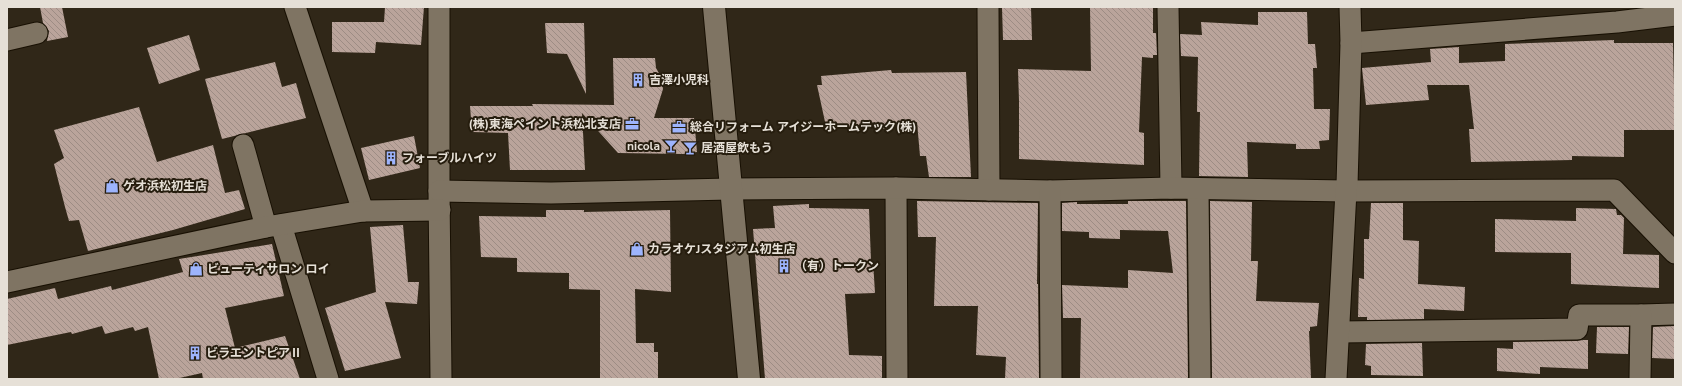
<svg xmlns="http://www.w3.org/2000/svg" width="1682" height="386" font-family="'Nunito Sans','Noto Sans JP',sans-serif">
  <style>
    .building { fill: url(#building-back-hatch) }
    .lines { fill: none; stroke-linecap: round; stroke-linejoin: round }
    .street-casing { stroke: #181003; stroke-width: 23 }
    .secondary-casing { stroke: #181003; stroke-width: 24 }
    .street { stroke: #7f7463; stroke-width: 21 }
    .secondary { stroke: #7f7463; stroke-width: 22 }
    .labels { text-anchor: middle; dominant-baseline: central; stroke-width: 4; stroke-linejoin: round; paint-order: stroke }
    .poi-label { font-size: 12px; font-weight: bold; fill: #e6e0d7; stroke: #261d0e; text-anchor: start }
  </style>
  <defs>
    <pattern id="building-back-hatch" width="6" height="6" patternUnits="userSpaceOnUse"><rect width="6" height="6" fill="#baa49b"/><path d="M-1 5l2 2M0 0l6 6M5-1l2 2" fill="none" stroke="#9d8c84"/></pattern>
  </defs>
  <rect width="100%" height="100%" fill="#302718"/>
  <!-- building -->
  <g class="building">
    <polygon points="40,7 62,7 68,37 47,41 49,31 43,23"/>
    <polygon points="385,7 424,7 421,45 376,42 375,53 332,52 332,22 384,22"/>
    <polygon points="1002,7 1031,7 1032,40 1003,40"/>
    <polygon points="1090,7 1153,7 1153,33 1156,33 1157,55 1153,55 1153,58 1142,57 1139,132 1144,133 1144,165 1019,159 1019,101 1018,69 1091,71"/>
    <polygon points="1258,12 1307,12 1308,44 1315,44 1317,68 1313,68 1314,109 1330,109 1329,140 1319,141 1320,149 1296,149 1296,144 1247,142 1248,177 1199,176 1200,112 1197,112 1198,57 1181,56 1180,34 1202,35 1201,22 1258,25"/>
    <polygon points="545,23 584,23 586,94 567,54 547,53"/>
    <polygon points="189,35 200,70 159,84 147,48"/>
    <polygon points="1614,40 1614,43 1673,43 1675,130 1624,130 1624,157 1572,156 1572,160 1471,162 1469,129 1474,129 1469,85 1427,85 1429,100 1366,105 1362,68 1431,62 1430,49 1459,47 1459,63 1505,61 1505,44"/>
    <polygon points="613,58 655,58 656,68 661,77 663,89 654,118 694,118 697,152 683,154 618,153 582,113 585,170 510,170 508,133 472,132 470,106 533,106 532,104 614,105"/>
    <polygon points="275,62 282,87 296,83 306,118 222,139 205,79"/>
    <polygon points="891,70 892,73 966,72 971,177 929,177 926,156 920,156 917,122 876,130 875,122 827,131 817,85 822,85 821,76"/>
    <polygon points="139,107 157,162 213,145 225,193 239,190 245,209 173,230 88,251 79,220 69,221 65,207 54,164 64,158 54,130"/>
    <polygon points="414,136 420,168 369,180 361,148"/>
    <polygon points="917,201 1038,203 1037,284 1038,284 1039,379 1005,379 1006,357 976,355 978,306 934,306 936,237 918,237"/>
    <polygon points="1128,201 1186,201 1188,379 1080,379 1081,318 1063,318 1062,285 1128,288 1128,270 1173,273 1168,231 1120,230 1120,239 1089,238 1089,232 1062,231 1062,203 1077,202 1077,204 1128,204"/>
    <polygon points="1210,201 1252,202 1251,261 1258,261 1256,301 1319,303 1317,326 1310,327 1310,331 1309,331 1311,379 1212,379"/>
    <polygon points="1371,203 1403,203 1403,240 1419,241 1418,284 1465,287 1464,311 1424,309 1424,319 1367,320 1367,317 1358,317 1359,278 1364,279 1364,239 1369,239"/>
    <polygon points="809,204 809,208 869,209 871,261 873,261 875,293 845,294 849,355 882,356 882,379 765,379 753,229 775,228 773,206"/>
    <polygon points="1576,208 1616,209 1617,215 1621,215 1624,218 1623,254 1659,255 1659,288 1571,284 1571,253 1495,252 1495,219 1576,221"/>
    <polygon points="546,210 584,210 584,212 670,210 671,292 635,289 636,343 654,343 654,352 658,352 658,379 600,379 600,290 569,289 569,273 517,272 517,258 481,257 479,216 546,217"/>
    <polygon points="403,225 408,282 419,282 417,304 385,302 401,358 345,371 325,308 376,292 370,227"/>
    <polygon points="272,244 284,296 225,308 235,348 285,336 300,379 203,379 202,373 175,379 159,379 148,327 135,331 133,327 105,334 102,326 72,334 71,332 7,345 7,299 55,288 58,299 111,286 112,290 183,272 179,259"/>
    <polygon points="1675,326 1675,359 1652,358 1653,327"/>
    <polygon points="1597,327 1629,327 1628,354 1596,353"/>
    <polygon points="1583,340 1588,340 1588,369 1540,367 1540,374 1497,371 1497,348 1513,349 1513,342 1577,341"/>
    <polygon points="1422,343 1423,376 1371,375 1371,366 1365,365 1366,344"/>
  </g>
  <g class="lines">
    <!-- street casing -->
    <g class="street-casing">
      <g id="street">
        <polyline points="295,7 363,211"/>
        <polyline points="439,7 439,191 441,379"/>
        <polyline points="988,7 989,190"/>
        <polyline points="1168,7 1171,188"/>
        <polyline points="7,40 37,33"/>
        <polyline points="1351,43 1617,22 1675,15"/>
        <polyline points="243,145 266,227"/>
        <polyline points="896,188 897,379"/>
        <polyline points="1198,189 1200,379"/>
        <polyline points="439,191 551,193 730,189 896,188 1050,191 1171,188 1346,191 1614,190 1675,253"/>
        <polyline points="1050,191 1051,379"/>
        <polyline points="281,225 328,379"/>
        <polyline points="7,282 266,227 363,211 440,210"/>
        <polyline points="1339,332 1577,329 1579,315 1641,315 1675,314"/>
        <polyline points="1336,379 1346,191 1347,185 1351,43 1350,7"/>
        <polyline points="1640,379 1641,315"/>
      </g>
    </g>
    <!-- secondary casing -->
    <g class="secondary-casing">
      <polyline id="secondary" points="714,7 749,379"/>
    </g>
    <!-- street -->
    <use href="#street" class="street"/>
    <!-- secondary -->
    <use href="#secondary" class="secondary"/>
  </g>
  <!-- icons -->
  <defs>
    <g id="building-bare" transform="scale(1.08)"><path d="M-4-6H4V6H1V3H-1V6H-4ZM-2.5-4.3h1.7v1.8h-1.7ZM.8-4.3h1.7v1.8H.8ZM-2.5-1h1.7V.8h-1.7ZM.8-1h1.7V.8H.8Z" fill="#9db4fd" stroke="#261d0e" stroke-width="2.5" paint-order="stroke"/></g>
    <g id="office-bare" transform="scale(1.08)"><path d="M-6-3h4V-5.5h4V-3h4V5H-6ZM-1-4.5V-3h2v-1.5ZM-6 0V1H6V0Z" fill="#9db4fd" stroke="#261d0e" stroke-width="2.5" paint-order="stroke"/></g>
    <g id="bar-bare" transform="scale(1.08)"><path d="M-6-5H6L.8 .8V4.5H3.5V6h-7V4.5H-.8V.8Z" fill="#9db4fd" stroke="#261d0e" stroke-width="2.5" paint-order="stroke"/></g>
    <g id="shop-bare" transform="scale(1.08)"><path d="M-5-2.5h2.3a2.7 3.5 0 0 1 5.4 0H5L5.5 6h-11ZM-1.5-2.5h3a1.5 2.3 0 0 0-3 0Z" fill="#9db4fd" stroke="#261d0e" stroke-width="2.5" paint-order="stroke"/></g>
  </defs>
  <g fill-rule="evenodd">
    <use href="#building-bare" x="638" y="80"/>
    <use href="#office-bare" x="632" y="124"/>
    <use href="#office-bare" x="679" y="127"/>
    <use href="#bar-bare" x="671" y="146"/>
    <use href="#bar-bare" x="690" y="148"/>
    <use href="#building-bare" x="391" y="158"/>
    <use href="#shop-bare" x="112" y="186"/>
    <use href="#shop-bare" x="637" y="249"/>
    <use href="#building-bare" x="784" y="266"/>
    <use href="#shop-bare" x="196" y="269"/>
    <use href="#building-bare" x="195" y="353"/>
  </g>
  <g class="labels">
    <!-- poi labels -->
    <g class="poi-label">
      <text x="649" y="80">吉澤小児科</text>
      <text x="621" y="124" text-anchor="end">(株)東海ペイント浜松北支店</text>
      <text x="690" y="127">総合リフォーム アイジーホームテック(株)</text>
      <text x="660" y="146" text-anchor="end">nicola</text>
      <text x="701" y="148">居酒屋飲もう</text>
      <text x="402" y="158">フォーブルハイツ</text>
      <text x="123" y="186">ゲオ浜松初生店</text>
      <text x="648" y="249">カラオケJスタジアム初生店</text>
      <text x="795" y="266">（有）トークン</text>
      <text x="207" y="269">ビューティサロン ロイ</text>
      <text x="206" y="353">ビラエントピアⅡ</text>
    </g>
  </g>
  <!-- border -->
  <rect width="1682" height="386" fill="none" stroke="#e6e0d7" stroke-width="16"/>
</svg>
